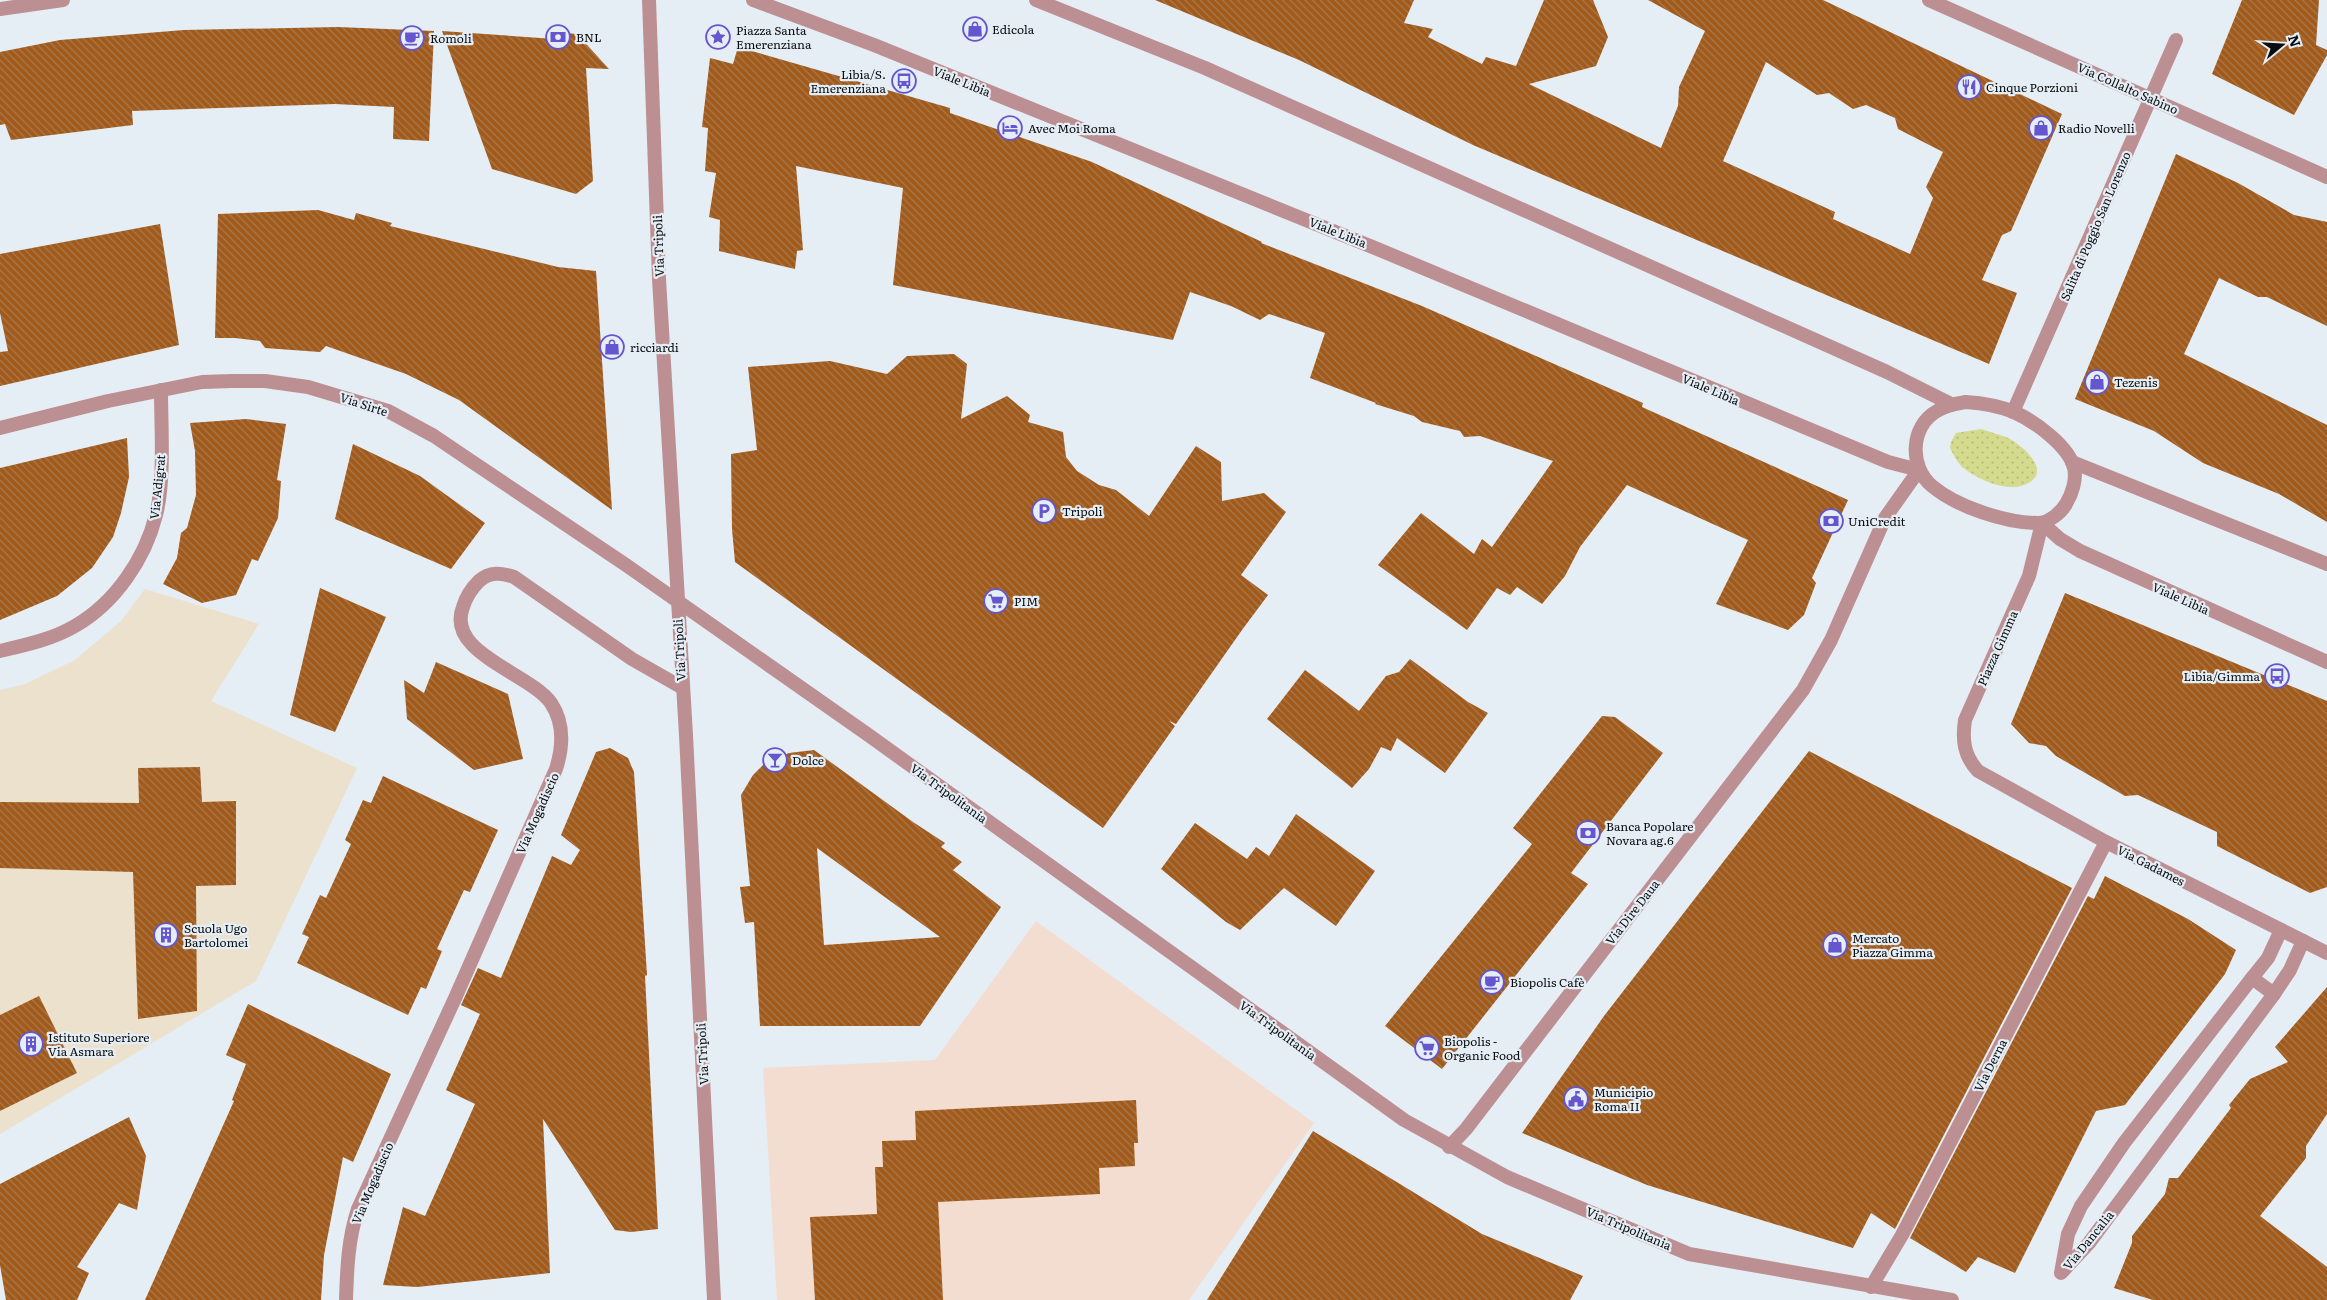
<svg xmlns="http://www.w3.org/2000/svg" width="2327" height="1300" font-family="Literata,serif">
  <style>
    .commercial { fill: #f3ddd0 }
    .education { fill: #ebe1cc }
    .green { fill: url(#green-dots) }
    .building { fill: url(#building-back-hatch); fill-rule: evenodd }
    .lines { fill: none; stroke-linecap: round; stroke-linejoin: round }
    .minor { stroke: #bc9093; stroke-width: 14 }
    .tertiary { stroke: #bc9093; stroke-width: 14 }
    .labels { text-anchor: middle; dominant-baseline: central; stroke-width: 4.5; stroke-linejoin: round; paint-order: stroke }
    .poi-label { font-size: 12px; fill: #0a0d0f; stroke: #e5edf5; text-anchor: start }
    .street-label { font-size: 12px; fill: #0a0d0f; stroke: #e5edf5 }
  </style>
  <defs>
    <pattern id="green-dots" width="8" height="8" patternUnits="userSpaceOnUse" patternTransform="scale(1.25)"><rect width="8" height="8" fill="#d4da8e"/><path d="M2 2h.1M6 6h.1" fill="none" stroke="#b5ba79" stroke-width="1.8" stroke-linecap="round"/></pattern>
    <pattern id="building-back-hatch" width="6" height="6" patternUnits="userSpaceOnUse" patternTransform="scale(1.25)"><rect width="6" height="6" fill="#a15a1a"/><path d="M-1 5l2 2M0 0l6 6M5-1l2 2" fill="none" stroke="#a87a51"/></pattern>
  </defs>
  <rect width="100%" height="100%" fill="#e5edf5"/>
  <!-- commercial -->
  <polygon class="commercial" points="1036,921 1314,1123 1189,1300 777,1300 763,1068 935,1060"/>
  <!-- education -->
  <polygon class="education" points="145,589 259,624 211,701 357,768 256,981 0,1134 0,690 25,684 75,660 121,621"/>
  <!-- green -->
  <path class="green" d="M1981 429C1989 432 1998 434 2006 437 2020 443 2051 469 2030 482 2011 495 1978 480 1962 467 1957 462 1953 454 1950 448L1951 442 1956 433Z"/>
  <!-- building -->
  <g class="building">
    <path d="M1155 0H1414L1404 23 1433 29 1428 37 1482 64 1486 57 1516 66 1544 0H1593L1608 37 1596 66 1529 84 1661 148 1678 106 1679 87 1705 31 1648 0H1823L2062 114 2011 231 2002 235 1982 280 2017 293 1989 364 1473 145 1299 60ZM1766 62 1817 95 1829 93 1853 109 1866 105 1895 118 1898 129 1943 152 1926 187 1933 198 1910 254 1833 219 1835 212 1723 161Z"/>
    <polygon points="2242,0 2319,0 2316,45 2327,50 2327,55 2294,115 2212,74"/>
    <polygon points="338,27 434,31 429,141 393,139 394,107 335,104 132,111 133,125 11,140 5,124 0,125 0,52 60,40 184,30"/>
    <polygon points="442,31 555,39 555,32 577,34 609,69 586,68 593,181 576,194 492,169"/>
    <polygon points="738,47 950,108 950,113 1092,162 1262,242 1261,243 1422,306 1643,403 1642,407 1848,500 1812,578 1816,583 1804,615 1788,630 1716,604 1748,540 1627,485 1580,547 1565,576 1542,604 1517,587 1510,595 1497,588 1467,630 1378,565 1421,513 1474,554 1482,539 1492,547 1553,461 1480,436 1464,437 1460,431 1422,422 1414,416 1375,404 1376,403 1310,378 1325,333 1269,314 1260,320 1231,306 1190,292 1173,340 893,285 903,188 796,166 803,250 797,251 795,269 719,251 720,220 709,217 716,173 705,171 708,128 702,127 710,58 733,64"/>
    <polygon points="2176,154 2238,183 2294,215 2327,222 2327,326 2267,297 2258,297 2219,278 2184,354 2327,425 2327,522 2279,494 2203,463 2154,431 2075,399"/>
    <polygon points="318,210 354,220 356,213 392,223 390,226 558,267 596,271 612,510 459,400 406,374 326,346 320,352 265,348 260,341 235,338 215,338 218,214"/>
    <polygon points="160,224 179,345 0,386 0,352 8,351 0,313 0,254"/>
    <polygon points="954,354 967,364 961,419 1007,396 1030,415 1028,422 1063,432 1066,457 1077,471 1099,485 1116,490 1149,516 1196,446 1221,462 1222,501 1264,493 1286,512 1241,575 1268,595 1242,630 1176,724 1169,721 1175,726 1103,828 735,562 732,529 731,454 757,450 748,367 830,361 887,374 907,356"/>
    <polygon points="246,419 286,424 277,480 281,481 278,518 258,561 252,559 236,595 202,603 163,584 177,558 181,533 187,528 196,495 195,451 190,423"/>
    <polygon points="127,438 129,477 121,513 113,537 92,568 57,596 0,620 0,468"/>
    <polygon points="353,444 420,476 485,523 451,569 335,519"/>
    <polygon points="320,588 386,617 335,732 290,715"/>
    <polygon points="2065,593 2327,701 2327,887 2310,893 2217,846 2217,832 2138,795 2125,796 2056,756 2046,746 2029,743 2011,724"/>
    <polygon points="1410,659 1468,702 1488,713 1445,773 1397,738 1391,751 1381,747 1369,769 1352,788 1267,719 1305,670 1359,711 1386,676 1399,672"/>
    <polygon points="436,662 508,694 523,759 474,770 407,719 404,680 424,693"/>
    <polygon points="1602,716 1615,717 1663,753 1571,873 1588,884 1442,1069 1385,1026 1532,844 1513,828"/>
    <polygon points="610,748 628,758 634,772 647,975 645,976 658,1229 631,1232 615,1230 543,1119 550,1273 417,1287 383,1285 403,1207 425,1216 475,1104 446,1090 480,1014 461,1005 478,968 501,978 552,856 571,865 580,850 561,835 596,752"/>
    <path d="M814 750 913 822 945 843 941 847 962 862 953 870 1001 907 920 1026H760L754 922 745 923 740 887 750 886 741 795 753 775 765 763 789 753ZM817 848 940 937 824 945Z"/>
    <polygon points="1809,751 2072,888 1895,1229 1871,1213 1853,1248 1647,1185 1522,1133 1604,1016"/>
    <polygon points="200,767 202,802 236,801 236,885 196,886 197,1011 138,1019 133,872 0,868 0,802 139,803 138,768"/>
    <polygon points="383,776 498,830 470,892 464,890 437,949 442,951 426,989 421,987 408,1015 297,963 309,937 302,934 320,895 326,898 351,844 345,840 363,800 371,803"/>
    <polygon points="1296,814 1375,871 1336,926 1284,888 1240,930 1226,922 1161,869 1195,823 1247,859 1256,847 1269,856"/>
    <polygon points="2105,876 2188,919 2236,950 2225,974 2125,1105 2096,1111 2015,1273 1978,1257 1966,1272 1910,1238 2088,896 2094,899"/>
    <polygon points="2327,987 2327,1114 2306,1146 2306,1158 2260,1216 2327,1267 2327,1300 2153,1300 2114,1288 2132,1243 2132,1236 2165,1194 2169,1178 2178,1178 2231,1108 2229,1105 2250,1079 2288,1062 2275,1047"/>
    <polygon points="39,996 77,1073 0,1111 0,1015"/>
    <polygon points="248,1004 391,1074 353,1162 343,1157 324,1255 321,1300 145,1300 234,1101 232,1100 246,1064 226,1055"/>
    <polygon points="1136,1100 1138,1143 1134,1143 1135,1166 1099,1168 1100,1194 938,1202 943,1300 815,1300 810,1217 877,1214 875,1167 883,1167 882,1141 916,1140 915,1111"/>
    <polygon points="129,1117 146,1156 137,1210 119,1203 77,1267 89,1273 77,1300 6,1300 0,1265 0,1184"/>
    <polygon points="1313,1131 1482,1234 1583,1276 1570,1300 1207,1300"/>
  </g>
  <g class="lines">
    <!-- minor -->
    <g class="minor">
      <polyline points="1929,0 2327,177"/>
      <polyline points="2013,412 2176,40"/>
      <polyline points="0,428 108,401 202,382 232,381 265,381 308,387 388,411 434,436 471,461 626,565 867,734 1404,1120 1507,1177 1689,1254 1952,1300"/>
      <path d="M2042 523 2029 576 1965 720C1962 740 1964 756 1978 771L2106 842 2327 953"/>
      <path d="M0 651C26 645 53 639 75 626 115 603 145 559 156 515 165 480 161 427 161 390"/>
      <polygon points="2252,978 2274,994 2089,1243 2061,1273 2068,1234 2081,1206 2124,1143"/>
      <polyline points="2252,978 2268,958 2281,930"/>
      <polyline points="2274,994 2290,970 2303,941"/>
      <polyline points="1449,1147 1466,1129 1803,690 1831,640 1885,518 1919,470"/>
      <polyline points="1871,1287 1902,1235 2106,842"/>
      <path d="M346 1300C347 1269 348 1239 358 1209L456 996 556 769C563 747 565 724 551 703 530 673 445 653 463 607 466 597 472 588 479 581 490 571 502 573 514 577L632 659 681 687"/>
    </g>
    <!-- tertiary -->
    <g class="tertiary">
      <polyline points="649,0 659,279 686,735 714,1300"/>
      <polyline points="753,0 874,45 1375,248 1888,462 1919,470"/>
      <polyline points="1036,0 1205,68 1887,372 1951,404"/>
      <polyline points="0,9 63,0"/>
      <path d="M1966 402C1981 403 1999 406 2014 412 2034 421 2069 446 2074 468 2077 479 2072 494 2066 504 2061 513 2048 523 2038 523 2006 523 1957 507 1932 486 1909 467 1910 426 1937 411 1946 405 1955 404 1966 402Z"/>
      <polyline points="2072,462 2327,564"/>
      <polyline points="2042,523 2060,539 2080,551 2327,662"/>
    </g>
  </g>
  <!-- icons -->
  <defs>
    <g id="shop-ring" transform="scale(1.25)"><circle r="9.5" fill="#e5edf5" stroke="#6555ce" stroke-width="1.5"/><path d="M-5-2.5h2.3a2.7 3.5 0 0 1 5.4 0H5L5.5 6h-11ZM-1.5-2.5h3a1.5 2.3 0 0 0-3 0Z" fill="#6555ce"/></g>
    <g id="bank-ring" transform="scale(1.25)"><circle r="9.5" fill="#e5edf5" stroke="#6555ce" stroke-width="1.5"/><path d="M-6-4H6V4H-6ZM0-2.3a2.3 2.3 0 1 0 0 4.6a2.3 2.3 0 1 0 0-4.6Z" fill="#6555ce"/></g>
    <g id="sight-ring" transform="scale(1.25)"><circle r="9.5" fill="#e5edf5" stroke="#6555ce" stroke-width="1.5"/><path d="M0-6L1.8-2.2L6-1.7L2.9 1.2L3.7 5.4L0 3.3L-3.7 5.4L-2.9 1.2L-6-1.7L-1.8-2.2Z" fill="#6555ce"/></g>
    <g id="cafe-ring" transform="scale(1.25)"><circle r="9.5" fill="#e5edf5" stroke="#6555ce" stroke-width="1.5"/><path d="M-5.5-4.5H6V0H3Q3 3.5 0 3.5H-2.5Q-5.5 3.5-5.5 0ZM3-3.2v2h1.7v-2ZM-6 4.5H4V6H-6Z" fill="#6555ce"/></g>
    <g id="bus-ring" transform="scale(1.25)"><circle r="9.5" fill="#e5edf5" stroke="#6555ce" stroke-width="1.5"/><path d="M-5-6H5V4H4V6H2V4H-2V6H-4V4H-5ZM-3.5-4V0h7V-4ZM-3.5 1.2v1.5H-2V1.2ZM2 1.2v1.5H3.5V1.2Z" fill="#6555ce"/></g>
    <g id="restaurant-ring" transform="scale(1.25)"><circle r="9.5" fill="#e5edf5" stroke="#6555ce" stroke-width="1.5"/><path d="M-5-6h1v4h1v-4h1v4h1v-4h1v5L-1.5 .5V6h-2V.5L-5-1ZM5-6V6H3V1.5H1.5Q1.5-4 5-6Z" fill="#6555ce"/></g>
    <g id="hotel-ring" transform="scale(1.25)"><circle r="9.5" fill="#e5edf5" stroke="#6555ce" stroke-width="1.5"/><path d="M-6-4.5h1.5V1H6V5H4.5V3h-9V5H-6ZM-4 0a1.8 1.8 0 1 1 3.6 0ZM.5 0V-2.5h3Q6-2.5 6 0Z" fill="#6555ce"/></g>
    <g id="parking-ring" transform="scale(1.25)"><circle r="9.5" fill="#e5edf5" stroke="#6555ce" stroke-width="1.5"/><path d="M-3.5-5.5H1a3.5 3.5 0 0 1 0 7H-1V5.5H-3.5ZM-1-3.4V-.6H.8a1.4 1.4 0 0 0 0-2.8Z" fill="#6555ce"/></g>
    <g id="supermarket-ring" transform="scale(1.25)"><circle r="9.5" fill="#e5edf5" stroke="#6555ce" stroke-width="1.5"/><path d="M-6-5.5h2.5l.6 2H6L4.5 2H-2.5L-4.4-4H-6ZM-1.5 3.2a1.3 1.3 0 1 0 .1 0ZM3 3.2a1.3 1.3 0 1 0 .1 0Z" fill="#6555ce"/></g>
    <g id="bar-ring" transform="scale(1.25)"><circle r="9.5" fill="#e5edf5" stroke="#6555ce" stroke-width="1.5"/><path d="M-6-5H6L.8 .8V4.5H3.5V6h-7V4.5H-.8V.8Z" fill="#6555ce"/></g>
    <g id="building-ring" transform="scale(1.25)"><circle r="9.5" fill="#e5edf5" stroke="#6555ce" stroke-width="1.5"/><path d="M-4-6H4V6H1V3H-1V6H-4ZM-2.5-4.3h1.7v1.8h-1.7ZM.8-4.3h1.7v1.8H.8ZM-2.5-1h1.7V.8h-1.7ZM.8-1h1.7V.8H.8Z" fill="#6555ce"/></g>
    <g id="civic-ring" transform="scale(1.25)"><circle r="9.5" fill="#e5edf5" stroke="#6555ce" stroke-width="1.5"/><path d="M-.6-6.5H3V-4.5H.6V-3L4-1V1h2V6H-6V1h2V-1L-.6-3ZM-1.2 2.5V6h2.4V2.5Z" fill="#6555ce"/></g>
  </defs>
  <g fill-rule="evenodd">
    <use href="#shop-ring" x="975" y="29"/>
    <use href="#bank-ring" x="558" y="37"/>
    <use href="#sight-ring" x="718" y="37"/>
    <use href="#cafe-ring" x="412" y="38"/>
    <use href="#bus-ring" x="904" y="81"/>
    <use href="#restaurant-ring" x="1969" y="87"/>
    <use href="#hotel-ring" x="1010" y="128"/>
    <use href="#shop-ring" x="2041" y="128"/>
    <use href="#shop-ring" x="612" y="347"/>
    <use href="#shop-ring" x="2097" y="382"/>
    <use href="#parking-ring" x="1044" y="511"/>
    <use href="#bank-ring" x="1831" y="521"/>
    <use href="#supermarket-ring" x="996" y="601"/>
    <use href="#bus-ring" x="2277" y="676"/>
    <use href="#bar-ring" x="775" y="760"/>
    <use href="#bank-ring" x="1588" y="833"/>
    <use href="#building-ring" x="166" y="935"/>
    <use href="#shop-ring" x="1835" y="945"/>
    <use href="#cafe-ring" x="1492" y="982"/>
    <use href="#building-ring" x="31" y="1044"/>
    <use href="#supermarket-ring" x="1427" y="1048"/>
    <use href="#civic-ring" x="1576" y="1099"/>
  </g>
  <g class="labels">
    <!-- poi labels -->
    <g class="poi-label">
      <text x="992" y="29">Edicola</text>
      <text x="736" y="30">Piazza Santa<tspan x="736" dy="14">Emerenziana</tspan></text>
      <text x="576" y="37">BNL</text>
      <text x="430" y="38">Romoli</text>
      <text x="886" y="74" text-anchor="end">Libia/S.<tspan x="886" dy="14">Emerenziana</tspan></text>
      <text x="1986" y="87">Cinque Porzioni</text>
      <text x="1028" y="128">Avec Moi Roma</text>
      <text x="2058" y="128">Radio Novelli</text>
      <text x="630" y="347">ricciardi</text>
      <text x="2114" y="382">Tezenis</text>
      <text x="1062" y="511">Tripoli</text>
      <text x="1848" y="521">UniCredit</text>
      <text x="1014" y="601">PIM</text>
      <text x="2260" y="676" text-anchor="end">Libia/Gimma</text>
      <text x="792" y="760">Dolce</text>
      <text x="1606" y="826">Banca Popolare<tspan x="1606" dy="14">Novara ag.6</tspan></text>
      <text x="184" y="928">Scuola Ugo<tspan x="184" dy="14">Bartolomei</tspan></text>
      <text x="1852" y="938">Mercato<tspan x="1852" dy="14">Piazza Gimma</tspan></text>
      <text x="1510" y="982">Biopolis Cafè</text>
      <text x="48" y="1037">Istituto Superiore<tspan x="48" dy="14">Via Asmara</tspan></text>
      <text x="1444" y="1041">Biopolis -<tspan x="1444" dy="14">Organic Food</tspan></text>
      <text x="1594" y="1092">Municipio<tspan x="1594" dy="14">Roma II</tspan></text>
    </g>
    <!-- street labels -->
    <g class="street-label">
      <text transform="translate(962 81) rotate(22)">Viale Libia</text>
      <text transform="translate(2128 88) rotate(24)">Via Collalto Sabino</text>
      <text transform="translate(2095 226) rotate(-67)">Salita di Poggio San Lorenzo</text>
      <text transform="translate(1338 232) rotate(22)">Viale Libia</text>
      <text transform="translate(658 246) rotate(-92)">Via Tripoli</text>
      <text transform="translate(1711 389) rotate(23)">Viale Libia</text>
      <text transform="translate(364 404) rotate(18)">Via Sirte</text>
      <text transform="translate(157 487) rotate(-84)">Via Adigrat</text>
      <text transform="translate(2181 598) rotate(24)">Viale Libia</text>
      <text transform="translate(1997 648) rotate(-66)">Piazza Gimma</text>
      <text transform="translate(679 650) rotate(-93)">Via Tripoli</text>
      <text transform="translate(949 793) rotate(36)">Via Tripolitania</text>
      <text transform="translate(537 813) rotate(-66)">Via Mogadiscio</text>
      <text transform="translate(2151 865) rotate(27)">Via Gadames</text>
      <text transform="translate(1632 912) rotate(-52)">Via Dire Daua</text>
      <text transform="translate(1278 1030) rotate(36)">Via Tripolitania</text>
      <text transform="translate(702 1054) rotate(-93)">Via Tripoli</text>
      <text transform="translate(1990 1065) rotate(-63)">Via Derna</text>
      <text transform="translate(372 1183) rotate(-67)">Via Mogadiscio</text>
      <text transform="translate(1629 1228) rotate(23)">Via Tripolitania</text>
      <text transform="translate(2088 1240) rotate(-51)">Via Dancalia</text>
    </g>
  </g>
  <!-- north arrow -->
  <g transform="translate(2282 45) rotate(72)" stroke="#e5edf5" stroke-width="4" paint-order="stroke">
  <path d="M0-4L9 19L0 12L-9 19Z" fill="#0a0d0f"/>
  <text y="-8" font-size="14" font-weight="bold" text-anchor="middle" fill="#0a0d0f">N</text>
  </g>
</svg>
